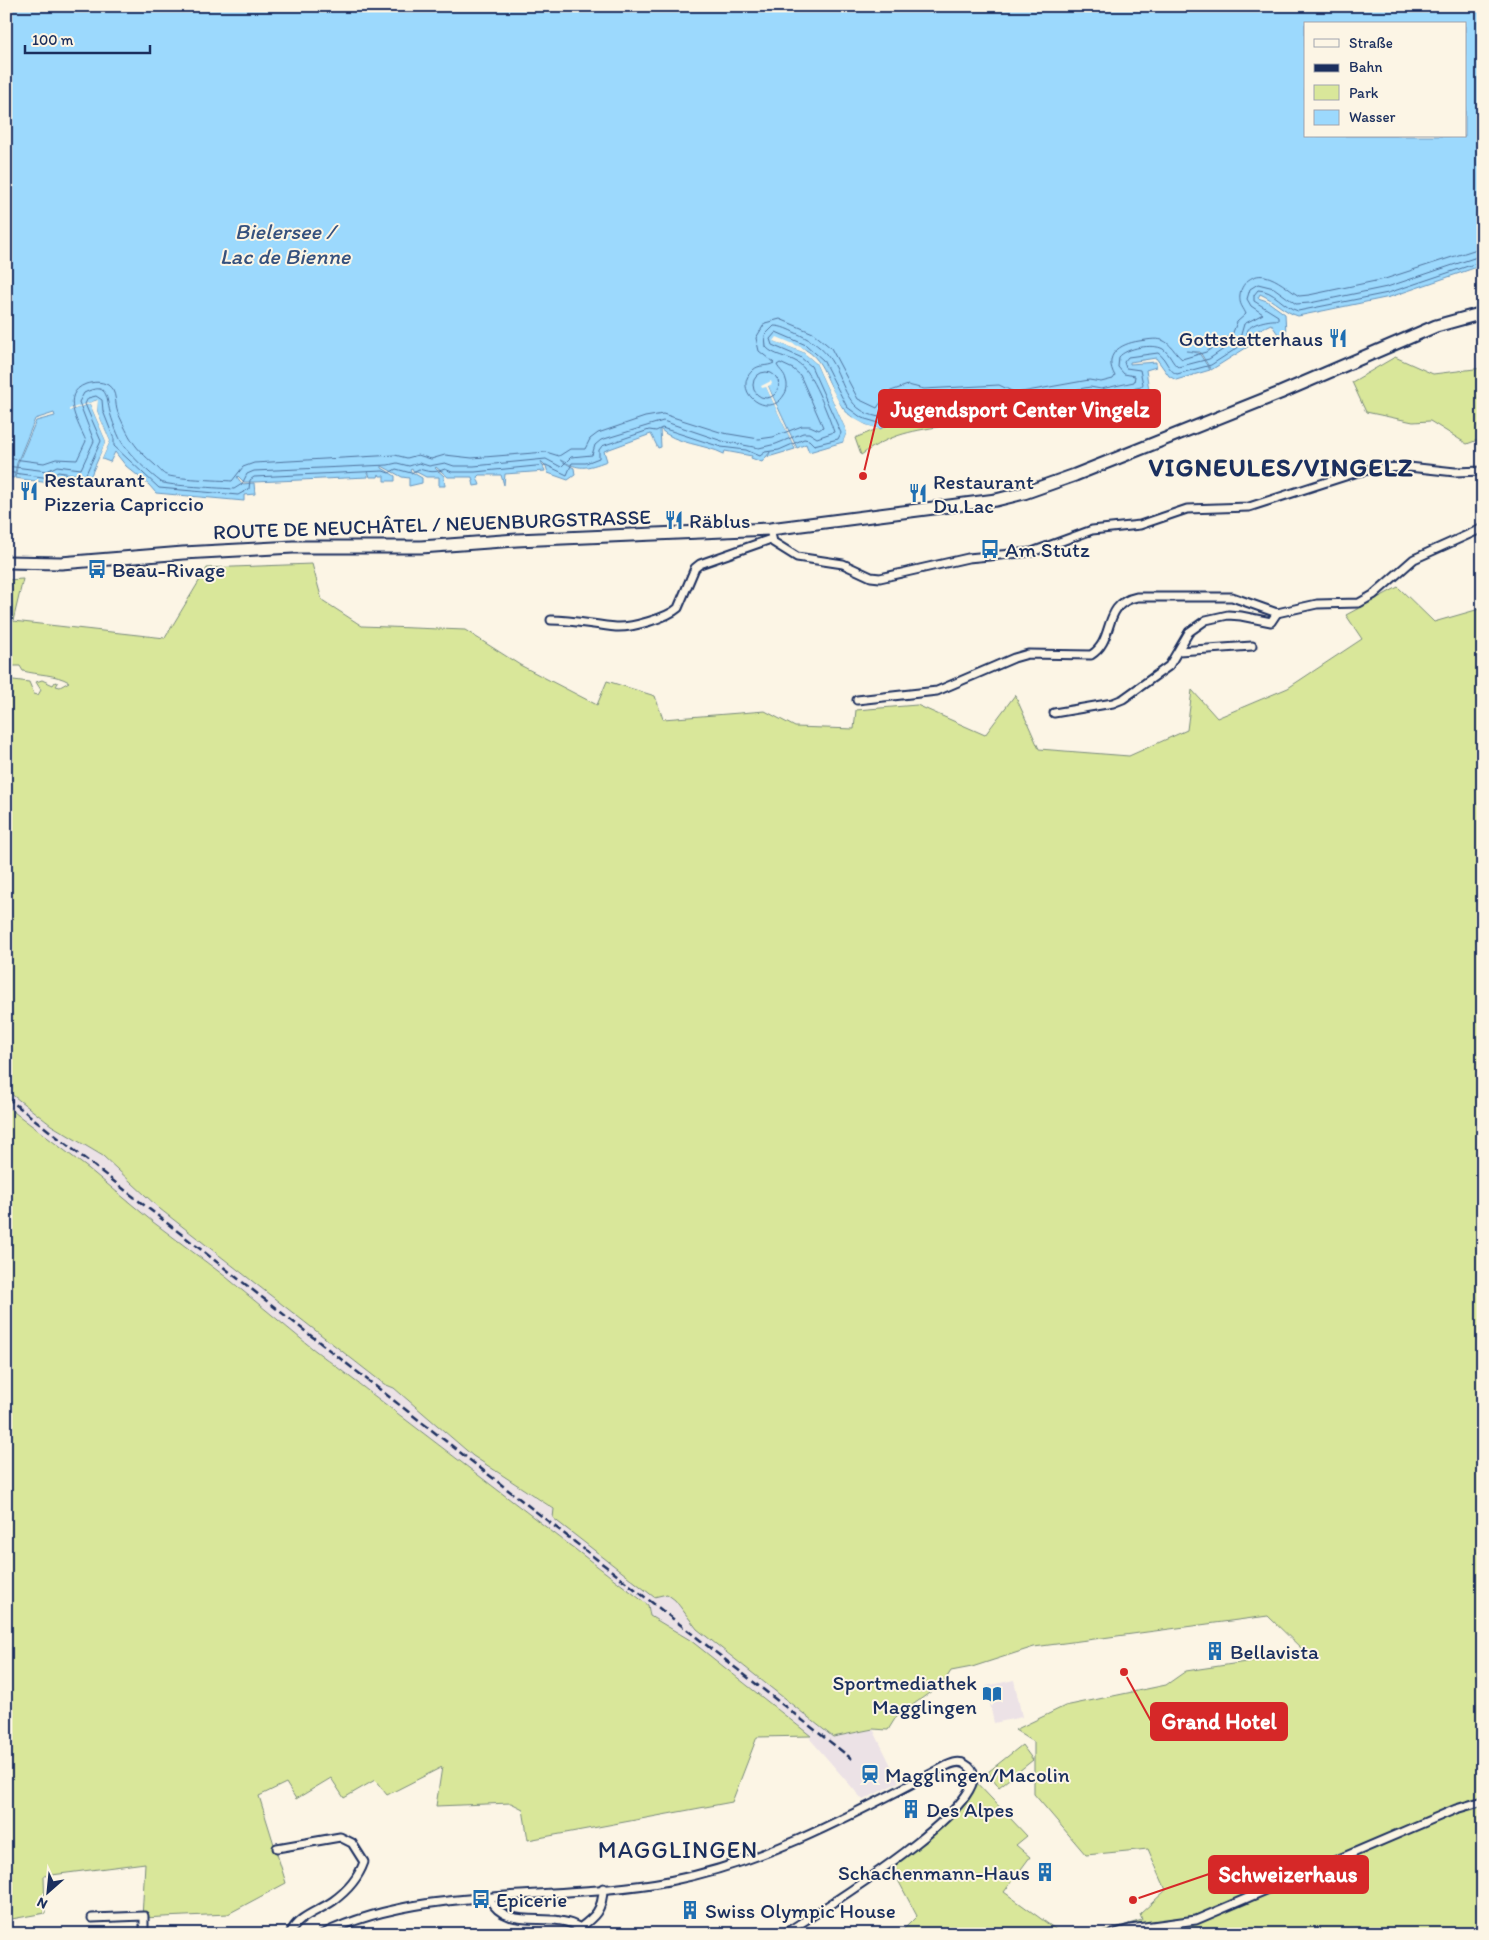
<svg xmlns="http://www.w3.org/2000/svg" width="1489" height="1940" font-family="Itim,sans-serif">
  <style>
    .built { fill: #ece2e6 }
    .green { fill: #d9e79a; stroke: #7a8b7c }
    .water { fill: #9cd9fd; stroke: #6895bd; fill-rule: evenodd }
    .pier { fill: #fcf5e5 }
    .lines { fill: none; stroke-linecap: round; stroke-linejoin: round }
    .shore { stroke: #4f739e; stroke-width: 1 }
    .street-casing { stroke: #1b2f5e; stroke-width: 11 }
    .primary-casing { stroke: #1b2f5e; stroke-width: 15 }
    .street { stroke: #fcf5e5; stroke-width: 7 }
    .primary { stroke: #fcf5e5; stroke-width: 11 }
    .rail { stroke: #1b2f5e; stroke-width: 2.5; stroke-dasharray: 8 4; stroke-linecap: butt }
    .labels { text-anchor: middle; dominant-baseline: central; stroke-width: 4; stroke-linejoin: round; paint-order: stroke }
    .poi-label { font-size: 21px; fill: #1b2f5e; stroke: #fcf5e5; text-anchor: start }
    .street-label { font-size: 21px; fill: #1b2f5e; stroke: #fcf5e5 }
    .water-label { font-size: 22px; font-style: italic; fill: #35517e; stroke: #fcf5e5 }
    .quarter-label { font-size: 24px; letter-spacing: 1px; fill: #1b2f5e; stroke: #fcf5e5 }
    .district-label { font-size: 26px; font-weight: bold; letter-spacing: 1px; fill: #1b2f5e; stroke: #fcf5e5 }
    .leader { fill: none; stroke: #d62828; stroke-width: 2 }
    .callout-dot { fill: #d62828; stroke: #fcf5e5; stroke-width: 2 }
    .callout { fill: #d62828; stroke: #d62828; stroke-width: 2 }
    .callout-label { font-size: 22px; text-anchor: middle; font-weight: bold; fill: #fff }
  </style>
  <rect width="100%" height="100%" fill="#fcf5e5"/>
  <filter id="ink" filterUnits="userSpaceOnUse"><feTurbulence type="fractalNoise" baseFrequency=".02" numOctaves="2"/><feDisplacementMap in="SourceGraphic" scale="10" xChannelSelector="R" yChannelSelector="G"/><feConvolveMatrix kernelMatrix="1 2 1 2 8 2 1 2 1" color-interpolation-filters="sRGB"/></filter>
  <g filter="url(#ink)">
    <!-- built -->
    <g class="built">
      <polygon points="6,1090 51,1125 103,1156 160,1209 384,1384 394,1388 473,1456 554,1510 675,1600 697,1629 833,1737 873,1729 899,1782 863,1800 810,1739 811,1736 784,1714 690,1640 650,1616 648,1605 312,1348 226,1277 153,1222 6,1106"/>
      <polygon points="1014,1680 1022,1717 994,1723 986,1686"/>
    </g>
    <!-- green -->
    <g class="green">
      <polygon points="1395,357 1433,374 1483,368 1483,438 1467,444 1430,421 1413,422 1366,412 1352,382"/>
      <path d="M912 403 915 412 924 408 950 405 948 412 949 425C913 431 892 433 861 455L855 438 894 422 893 419 900 407Z"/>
      <path d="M312 564 322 600 362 626 465 630 520 665 597 705 607 681 655 696 663 719 765 711 795 727 854 729 856 710 917 705 985 735 1015 695 1039 749 1129 756 1187 730 1192 690 1217 718 1288 688 1362 639 1346 615 1398 587 1434 622 1483 608V1934H1096L1142 1920 1140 1914 1166 1890 1148 1849 1086 1855 1034 1794V1742L1015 1730 1065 1706 1166 1685 1186 1671 1306 1653 1268 1616 1034 1647 972 1667 951 1671 943 1683 896 1717 888 1730 873 1729 833 1737 697 1629 675 1600 667 1594 654 1597 553 1518 554 1509 473 1456 394 1388 384 1384 160 1209 103 1156 51 1125 6 1090V697L10 695 6 693V679L29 682 34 694 38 695 41 690 36 682 42 680 53 685 55 682 58 683 56 686 60 687 69 682C56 674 38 675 23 671L20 666H10L12 672 6 674V580L23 579 13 621 165 638 207 568Z"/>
      <polygon points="6,1106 89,1169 153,1222 226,1277 312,1348 648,1605 650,1616 690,1640 811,1736 757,1737 732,1802 528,1840 523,1809 511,1803 436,1806 442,1767 387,1795 375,1780 344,1798 331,1778 296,1799 286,1783 259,1796 286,1883 228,1914 142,1918 145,1863 44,1876 45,1913 6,1920"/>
      <polygon points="1022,1745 1033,1760 999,1787 988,1772"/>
      <polygon points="974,1780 1027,1836 1016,1845 1030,1857 1004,1892 1062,1934 899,1934 917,1916 890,1865 944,1818"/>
    </g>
    <!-- water -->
    <path class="water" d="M6 6H1483V265L1390 297 1298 316C1284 312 1274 300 1260 294L1258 298 1267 301 1285 314 1286 334 1280 337 1271 324 1252 333 1257 341 1211 370 1200 352 1186 351 1199 353 1210 370 1176 380 1169 376 1156 358 1130 362V364L1156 362V367L1146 370 1149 390 1101 402 1092 398 1021 412 1009 413 999 404C977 404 933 400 915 412L912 403 900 407 893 419 894 422 880 429C821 417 838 364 802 348 793 344 783 343 775 341L803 352 816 363 847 432 843 442 809 452 806 444 797 448 768 386H766L795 449 768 457 770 452 762 462 751 458 752 456 725 451 724 454C705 444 675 444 660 429L661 447 658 448 651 434 604 451 607 461C585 469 580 470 560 460L574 468 575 475 568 480 548 473 546 466 541 461 545 471 505 474 504 485 501 475H479L477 477 480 485 474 486 472 477H448L436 467 435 468 444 476 445 486H439V477H426L411 469 410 471 422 478V483L409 486V478L402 477 382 466V468L395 476V481H384V476H380L379 474 378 477H370L368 471V477L254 482H244L238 476 237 477 242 484 254 483 255 494 244 495V501L156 493 149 485 126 466 115 452 110 462 102 459 110 441 97 411V400L71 410 90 404 106 441 88 482 57 477 56 484 15 478 18 463 36 421 55 416 54 413 35 419 17 463 14 478 6 477ZM1305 24H1465V136H1305Z"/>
    <!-- pier -->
    <g class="pier">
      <polygon points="777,337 803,348 818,362 843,410 848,415 866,425 880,429 872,430 853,421 841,412 836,403 849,432 846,441 843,442 847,432 816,363 803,352 774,341"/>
      <polygon points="771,381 772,384 768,386 795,449 766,387 762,388 761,386"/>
      <polygon points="98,400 97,411 110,441 102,459 99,457 106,441 90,404 69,411 69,409"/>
    </g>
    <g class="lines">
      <!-- shore -->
      <g class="shore">
        <circle cx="766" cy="385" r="13"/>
        <path d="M6 458 44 463 56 459 77 460 86 441C79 424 59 394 86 384 93 382 101 381 108 385 118 392 114 403 118 413 130 439 133 446 155 465 158 468 163 474 166 475 175 479 219 480 232 481L243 467 254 463 395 455 407 458 418 455 431 459 445 455 472 458 546 452 559 456 570 449H585L590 439 598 433 645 417 663 414 723 433 759 439 773 437 802 426H810L819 430 823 427 800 375 793 369 780 363 777 365C779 370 785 373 786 380 788 385 787 391 784 395 769 421 730 391 753 370 759 364 767 367 774 363L759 351 756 338 765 323 780 319 813 333 831 348 858 399 877 408 888 392 908 385 924 389 999 385 1016 393 1089 380 1101 382 1113 379 1115 376C1103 355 1119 344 1139 341 1147 340 1155 338 1162 340 1172 344 1174 353 1182 359L1206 352 1232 335 1237 322 1246 314C1244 309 1240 305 1240 300 1238 286 1251 273 1265 276 1278 279 1288 289 1299 296L1309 295 1385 279 1483 247"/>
        <path d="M6 466 47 471 57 466 81 469 94 441 79 402 84 393C108 381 106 397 110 412 111 418 119 439 123 444 131 456 149 473 161 482 167 486 223 488 234 489L242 484 247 474 254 471 388 465 397 463 409 466 419 463 429 466 445 463 454 466H474L546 459 561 467 571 457 592 455 595 445 601 440 663 421 722 441 759 448 776 444 803 433H809L817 438 834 432C828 415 812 371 797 362 787 356 774 356 766 347L765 335 774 326C782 326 789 330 796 333 807 338 819 345 827 355 846 379 842 410 879 417L883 414 893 398 910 392 922 397 950 393H1000L1014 401 1090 387 1101 389 1134 382 1135 376 1124 374 1118 367 1119 357C1126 348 1153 343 1163 349 1170 354 1172 363 1178 367L1209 359 1240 338 1244 324 1263 314 1251 306 1247 299 1250 289 1258 284 1274 288 1296 304 1310 303 1387 287 1483 255"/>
        <path d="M6 472 50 478 58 472 85 476 101 441 85 404 88 398 96 396 102 400 103 411 114 439V446L159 488 238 495 249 489 250 480 254 477 383 471 389 473 396 469 411 473 419 469C429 472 435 473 445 469L452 472H475L546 465 567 475 572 463H586L599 458V450L602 446 649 430 656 431 662 428 721 447 746 450 760 456 765 452 779 450 804 439 809 440 814 445 838 439 841 433 811 366 800 357 772 345 770 339 776 332 806 345 823 360 847 407 862 418 879 423 888 419 897 403 910 398 919 404 946 400 999 399 1011 407H1020L1091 393 1106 395 1141 387 1143 384 1140 370 1126 368 1124 362 1128 357 1158 353C1166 358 1168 371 1177 374L1211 365 1248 341C1248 338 1247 335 1247 332 1249 323 1271 319 1278 320V316L1254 301V295L1258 290C1274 290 1283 307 1298 311L1388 293 1483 261"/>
      </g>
      <!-- street casing -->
      <g class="street-casing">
        <g id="street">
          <polyline points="770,529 773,542 797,557 843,564 871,577 880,578 968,558 1032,552 1092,530 1140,525 1187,509 1249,507 1358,472 1379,468 1409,467 1455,472 1483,471"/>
          <path d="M551 620C574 620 594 625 616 627 631 628 667 618 678 608L695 568 700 564 771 539"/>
          <polyline points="1179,651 1252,646"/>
          <path d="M857 700 937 691 1014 658 1028 654 1091 655C1116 640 1101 604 1137 597H1232L1277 613 1317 604 1359 603 1373 595 1414 559 1483 528"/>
          <polyline points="1054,713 1113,703 1123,699 1169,666 1189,632 1206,620 1228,615 1241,616 1271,622 1277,613"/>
          <path d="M277 1848 340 1837 352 1843 364 1862C358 1879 347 1891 333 1901 319 1911 297 1916 290 1934"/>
          <path d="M489 1898C507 1934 551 1909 580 1928"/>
          <polyline points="92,1918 144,1916 144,1934"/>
          <path d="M323 1934C424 1884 560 1902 669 1881 768 1862 856 1813 944 1767 950 1764 958 1760 965 1764 1018 1792 805 1920 784 1934"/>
          <path d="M572 1934C591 1919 603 1914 603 1888"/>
          <polyline points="1112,1934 1130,1929 1196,1920 1456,1809 1483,1801"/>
        </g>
      </g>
      <!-- primary casing -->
      <g class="primary-casing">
        <polyline id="primary" points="6,562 61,563 183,553 293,547 421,547 517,540 770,529 996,500 1024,493 1075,475 1280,393 1436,326 1483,313"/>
      </g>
      <!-- street -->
      <use href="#street" class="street"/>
      <!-- primary -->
      <use href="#primary" class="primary"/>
      <!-- rail -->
      <polyline class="rail" points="6,1097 852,1759"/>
    </g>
  </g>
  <!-- icons -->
  <defs>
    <g id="restaurant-bare" transform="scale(1.5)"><path d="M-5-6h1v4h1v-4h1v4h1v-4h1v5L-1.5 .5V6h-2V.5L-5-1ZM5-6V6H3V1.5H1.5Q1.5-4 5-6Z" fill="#1f6fb2" stroke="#fcf5e5" stroke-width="2.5" paint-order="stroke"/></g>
    <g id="bus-bare" transform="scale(1.5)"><path d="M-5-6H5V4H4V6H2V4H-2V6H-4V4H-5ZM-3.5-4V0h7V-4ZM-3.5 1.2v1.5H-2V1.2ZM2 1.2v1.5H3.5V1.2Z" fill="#1f6fb2" stroke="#fcf5e5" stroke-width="2.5" paint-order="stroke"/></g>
    <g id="building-bare" transform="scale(1.5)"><path d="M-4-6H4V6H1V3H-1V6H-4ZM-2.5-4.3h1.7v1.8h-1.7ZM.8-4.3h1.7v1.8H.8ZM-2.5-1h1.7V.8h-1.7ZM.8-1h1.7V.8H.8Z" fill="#1f6fb2" stroke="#fcf5e5" stroke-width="2.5" paint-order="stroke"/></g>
    <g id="library-bare" transform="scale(1.5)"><path d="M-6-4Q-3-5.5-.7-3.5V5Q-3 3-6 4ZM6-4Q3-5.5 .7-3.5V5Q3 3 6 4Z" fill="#1f6fb2" stroke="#fcf5e5" stroke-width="2.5" paint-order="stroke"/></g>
    <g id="station-bare" transform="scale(1.5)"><path d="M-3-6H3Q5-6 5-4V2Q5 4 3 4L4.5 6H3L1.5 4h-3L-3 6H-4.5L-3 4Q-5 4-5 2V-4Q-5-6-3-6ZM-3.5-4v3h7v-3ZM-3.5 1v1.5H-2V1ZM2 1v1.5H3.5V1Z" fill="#1f6fb2" stroke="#fcf5e5" stroke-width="2.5" paint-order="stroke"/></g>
  </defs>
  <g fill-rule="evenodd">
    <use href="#restaurant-bare" x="1338" y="338"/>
    <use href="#restaurant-bare" x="29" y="491"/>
    <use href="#restaurant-bare" x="918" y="493"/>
    <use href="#restaurant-bare" x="674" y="520"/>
    <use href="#bus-bare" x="990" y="549"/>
    <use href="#bus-bare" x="97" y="569"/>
    <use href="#building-bare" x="1215" y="1651"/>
    <use href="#library-bare" x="992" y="1694"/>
    <use href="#station-bare" x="870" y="1774"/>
    <use href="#building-bare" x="911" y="1809"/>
    <use href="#building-bare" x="1045" y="1872"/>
    <use href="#bus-bare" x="481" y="1899"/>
    <use href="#building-bare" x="690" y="1910"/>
  </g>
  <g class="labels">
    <!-- poi labels -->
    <g class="poi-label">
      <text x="1323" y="338" text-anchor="end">Gottstatterhaus</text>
      <text x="44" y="479">Restaurant<tspan x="44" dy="24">Pizzeria Capriccio</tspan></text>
      <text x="933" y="481">Restaurant<tspan x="933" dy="24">Du Lac</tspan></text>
      <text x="689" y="520">Räblus</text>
      <text x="1005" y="549">Am Stutz</text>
      <text x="112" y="569">Beau-Rivage</text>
      <text x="1230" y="1651">Bellavista</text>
      <text x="977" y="1682" text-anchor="end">Sportmediathek<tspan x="977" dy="24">Magglingen</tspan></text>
      <text x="885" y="1774">Magglingen/Macolin</text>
      <text x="926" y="1809">Des Alpes</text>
      <text x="1030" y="1872" text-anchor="end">Schachenmann-Haus</text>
      <text x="496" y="1899">Epicerie</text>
      <text x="705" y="1910">Swiss Olympic House</text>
    </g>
    <!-- street labels -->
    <g class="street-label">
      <text transform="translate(432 524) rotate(-2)">ROUTE DE NEUCHÂTEL / NEUENBURGSTRASSE</text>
    </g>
    <!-- water labels -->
    <g class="water-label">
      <text x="285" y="231">Bielersee /<tspan x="285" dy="25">Lac de Bienne</tspan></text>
    </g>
    <!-- quarter labels -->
    <g class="quarter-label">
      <text x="678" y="1849">MAGGLINGEN</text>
    </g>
    <!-- district labels -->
    <g class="district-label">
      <text x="1281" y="467">VIGNEULES/VINGELZ</text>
    </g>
  </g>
  <!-- callouts -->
  <path class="leader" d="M863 476L879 409M1124 1672L1151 1721M1133 1900L1209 1874"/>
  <g class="callout-dot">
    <circle cx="863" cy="476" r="5"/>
    <circle cx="1124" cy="1672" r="5"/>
    <circle cx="1133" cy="1900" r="5"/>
  </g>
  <g class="callout">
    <rect x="879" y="390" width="281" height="37" rx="5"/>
    <rect x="1151" y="1703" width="136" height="37" rx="5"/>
    <rect x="1209" y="1856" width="159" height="37" rx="5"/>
  </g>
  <g class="callout-label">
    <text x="1020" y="417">Jugendsport Center Vingelz</text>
    <text x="1219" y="1729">Grand Hotel</text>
    <text x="1288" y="1882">Schweizerhaus</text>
  </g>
  <!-- margin -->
  <rect width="1489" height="1940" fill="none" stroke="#fcf5e5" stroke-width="25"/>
  <rect x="12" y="12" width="1464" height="1915" fill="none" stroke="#1b2f5e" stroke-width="2" filter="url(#ink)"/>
  <!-- legend -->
  <rect x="1304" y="22" width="162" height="115" fill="#fcf5e5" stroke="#a2a6af"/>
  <rect x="1314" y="39" width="25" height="8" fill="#fcf5e5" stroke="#a2a6af"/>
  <text x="1349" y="48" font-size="15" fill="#1b2f5e">Straße</text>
  <rect x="1314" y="64" width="25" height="8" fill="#1b2f5e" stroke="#a2a6af"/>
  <text x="1349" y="72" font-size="15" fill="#1b2f5e">Bahn</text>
  <rect x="1314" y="85" width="25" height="15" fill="#d9e79a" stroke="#a2a6af"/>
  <text x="1349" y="98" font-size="15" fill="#1b2f5e">Park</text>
  <rect x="1314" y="110" width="25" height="15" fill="#9cd9fd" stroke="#a2a6af"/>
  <text x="1349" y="122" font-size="15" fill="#1b2f5e">Wasser</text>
  <!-- north arrow -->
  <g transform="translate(48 1892) rotate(207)" stroke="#fcf5e5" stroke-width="4" paint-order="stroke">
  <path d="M0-4L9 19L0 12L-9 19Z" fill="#1b2f5e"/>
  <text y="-8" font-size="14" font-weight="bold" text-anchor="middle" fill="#1b2f5e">N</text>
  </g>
  <!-- scale -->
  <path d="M25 45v8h125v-8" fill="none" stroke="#1b2f5e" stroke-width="2.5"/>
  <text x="32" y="45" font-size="15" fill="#1b2f5e" stroke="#fcf5e5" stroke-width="4" paint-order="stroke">100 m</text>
</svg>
